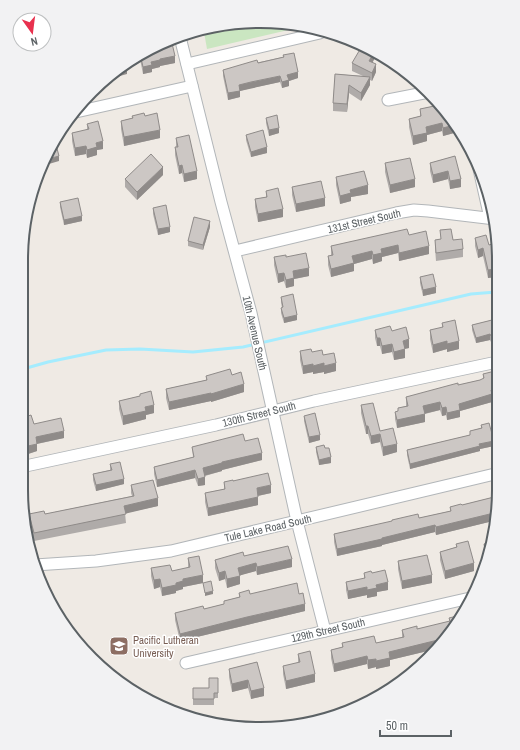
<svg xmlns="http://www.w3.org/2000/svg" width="520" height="750" font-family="'Archivo Narrow',sans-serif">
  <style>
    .green { fill: #cae6c1 }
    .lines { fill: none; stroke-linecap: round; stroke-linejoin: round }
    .stream { stroke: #a5ecfe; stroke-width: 3 }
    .minor-casing { stroke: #b2b6b9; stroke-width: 13 }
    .minor { stroke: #fff; stroke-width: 11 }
    .wall { fill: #afaba9 }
    .shaded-wall { fill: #8f8b89 }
    .building { fill: #ccc7c4; stroke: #8f8b89 }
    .labels { text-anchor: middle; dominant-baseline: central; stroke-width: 3; stroke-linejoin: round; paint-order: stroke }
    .street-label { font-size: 11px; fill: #5c6265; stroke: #fff }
    .education-label { font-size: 11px; fill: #785e54; stroke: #fff; text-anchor: start }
    .rim { fill: none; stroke: #5c6265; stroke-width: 2 }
  </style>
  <rect width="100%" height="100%" fill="#efeae4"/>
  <!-- green -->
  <polygon class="green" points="260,21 297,28 207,49 204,32"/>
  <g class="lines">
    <!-- stream -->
    <polyline class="stream" points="23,369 48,362 106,350 140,349 193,352 243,347 471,294 496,292"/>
    <!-- minor casing -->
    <g class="minor-casing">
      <g id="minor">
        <polyline points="180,37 221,202 251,313 297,521 325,631"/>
        <polyline points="187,64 320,33"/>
        <polyline points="388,100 429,92"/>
        <polyline points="76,112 192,86"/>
        <polyline points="479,169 490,218"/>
        <polyline points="235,251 396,213 414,210 428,211 495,219"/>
        <polyline points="21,467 216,425 314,401 497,362"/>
        <polyline points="35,565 96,561 171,551 499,473"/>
        <polyline points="186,663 470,598"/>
      </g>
    </g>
    <!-- minor -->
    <use href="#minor" class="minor"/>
  </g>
  <!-- wall -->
  <g class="wall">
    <polygon points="169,39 175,63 160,66 160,67 152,69 152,72 143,74 140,59"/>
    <polygon points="283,55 298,78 289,81 289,86 282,88 280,82 251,88 240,91 240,97 228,100 223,76 223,70 283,57"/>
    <polygon points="373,62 376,72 372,81 370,80 370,85 361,101 349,93 347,112 333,111 333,103 335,74 363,76 352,71 352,63"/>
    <polygon points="439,105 454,133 443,136 442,131 427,135 427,141 413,145 409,127 409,119 420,116 420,109"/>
    <polygon points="132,116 145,116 160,138 124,146 121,129 121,121 132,118"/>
    <polygon points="266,118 279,133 269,136 266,123"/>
    <polygon points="87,124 103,149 97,150 97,155 87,158 86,154 75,156 72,141 72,133 87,130"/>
    <polygon points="246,135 267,153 251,157 246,140"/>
    <polygon points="176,138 197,179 184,182 182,173 179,174 175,155 175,147 176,147"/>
    <polygon points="455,156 461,187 450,189 448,179 433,183 430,171 430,163"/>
    <polygon points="385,163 415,187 390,193 385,172"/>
    <polygon points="163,175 137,200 125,187 125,179"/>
    <polygon points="336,177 368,194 351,197 351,201 340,204 336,185"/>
    <polygon points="292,187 325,206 296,212 292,195"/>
    <polygon points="266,191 283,217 258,222 255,207 255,199 266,197"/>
    <polygon points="60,202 82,221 64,225 60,207"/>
    <polygon points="153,208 170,232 158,235 153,214"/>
    <polygon points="210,227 203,250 188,246 188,241"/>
    <polygon points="440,230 463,249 463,257 436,261 435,248 435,240 441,239"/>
    <polygon points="409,235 429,254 399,261 398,253 382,257 382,261 373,264 372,259 354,264 354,271 331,277 328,265 328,256 331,256 331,246"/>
    <polygon points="475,238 489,245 495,243 495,277 488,278 483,256 478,258 475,246"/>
    <polygon points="274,257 286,257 309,276 294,279 294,286 286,288 284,281 278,283 274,265"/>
    <polygon points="420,277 436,293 423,296 420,283"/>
    <polygon points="281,297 297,320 284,323 281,313 281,308 282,308 281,302"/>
    <polygon points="496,319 491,342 490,340 476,343 472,330 472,325"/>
    <polygon points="442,323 459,349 447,352 447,349 433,353 430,339 430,330 442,328"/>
    <polygon points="375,330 409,348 405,349 405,358 394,360 392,352 382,354 380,346 377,346 375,338"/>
    <polygon points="300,351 312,352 323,355 336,371 324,374 324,372 313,374 313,372 303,374 300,360"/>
    <polygon points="483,374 497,375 497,396 492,398 492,402 460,411 460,417 447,420 446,415 442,416 440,410 425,414 425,422 397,428 395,419 395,412 398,411 398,408 406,406 406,397 480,380 483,379"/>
    <polygon points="232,375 244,392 211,402 211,401 169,410 166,398 166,389 206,380 206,376"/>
    <polygon points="140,394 154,413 146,415 146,419 123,425 119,409 119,401 140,396"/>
    <polygon points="361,405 380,431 397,452 383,456 380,442 371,444 368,434 366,434 361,413"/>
    <polygon points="304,416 320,440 309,443 304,421"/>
    <polygon points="22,418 34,424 64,438 37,444 37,451 28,454 25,443 22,444"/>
    <polygon points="481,425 494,446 480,449 480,451 410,469 407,455 407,450 470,435 470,431 481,428"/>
    <polygon points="245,441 262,460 222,470 222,471 205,476 205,485 198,486 195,478 157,487 154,474 154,467 193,457 192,447"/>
    <polygon points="316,447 325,448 331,463 319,465 316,452"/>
    <polygon points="110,464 124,484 96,491 93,480 93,474 110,470"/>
    <polygon points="233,481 271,493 258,496 258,505 208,516 205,502 205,493 224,489 224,482"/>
    <polygon points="131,485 158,506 125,513 126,523 34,541 29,522 29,514 45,514 132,496 131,493"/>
    <polygon points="498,496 493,521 436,535 435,532 382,545 382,546 337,556 334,542 334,534 419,518 450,511 450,507 462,505"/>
    <polygon points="488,543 485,559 484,552 484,544"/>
    <polygon points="456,544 474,571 445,579 440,560 440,552 456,547"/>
    <polygon points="244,556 292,567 257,575 256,571 240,575 240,584 227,588 225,579 219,581 215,568 215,560"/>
    <polygon points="188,558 203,583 183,587 183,589 176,591 176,593 162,596 160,587 154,589 151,576 151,568 172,571 188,568"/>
    <polygon points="398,561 432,583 402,589 398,569"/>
    <polygon points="364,573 372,573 388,590 377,592 377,596 367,598 367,595 348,599 346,590 346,582 364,579"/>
    <polygon points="239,593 250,594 299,594 305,611 247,625 180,641 175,620 175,613 204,609 224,604 224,601 239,597"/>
    <polygon points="457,616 436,649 390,660 390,666 376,669 376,667 368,669 367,664 334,672 331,658 331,650 342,647 342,643 376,643 402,637 402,630 417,629 449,622 449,618"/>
    <polygon points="298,654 315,682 286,689 283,674 283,666 298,663"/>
    <polygon points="257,662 264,696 251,699 248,688 232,692 229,677 229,669"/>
    <polygon points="218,678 218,698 214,698 214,705 193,705 193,688 209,688"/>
  </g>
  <!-- shaded-wall -->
  <g class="shaded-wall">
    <polygon points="373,54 376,56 369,69 369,61"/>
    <polygon points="175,56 175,63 160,66 160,67 152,69 152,72 143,74 143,67 151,62 160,59"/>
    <polygon points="376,64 376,72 372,81 372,73"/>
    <polygon points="127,67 127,74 109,79"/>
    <polygon points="298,72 298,78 289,81 289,86 282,88 282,82 287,75"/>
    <polygon points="280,76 280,82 240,91 240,97 228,100 228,93 239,85"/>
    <polygon points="370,77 370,85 361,101 361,93"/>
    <polygon points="349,85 349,93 347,112 347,104"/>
    <polygon points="442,123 442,131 427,135 427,141 413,145 413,136 426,127"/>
    <polygon points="454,125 454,133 443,136 443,128"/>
    <polygon points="279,128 279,133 269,136 269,130"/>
    <polygon points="160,130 160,138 124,146 124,137"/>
    <polygon points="103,141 103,149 97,150 97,155 87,158 87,150 96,143"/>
    <polygon points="86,146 86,154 75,156 75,148"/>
    <polygon points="267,147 267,153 251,157 251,152"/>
    <polygon points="59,156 59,161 42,166 44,160"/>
    <polygon points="182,165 182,173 179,174 179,166"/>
    <polygon points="163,167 163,175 137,200 137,192"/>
    <polygon points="197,171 197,179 184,182 184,174"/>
    <polygon points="448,171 448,179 433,183 433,175"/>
    <polygon points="415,179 415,187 390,193 390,185"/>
    <polygon points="461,179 461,187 450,189 450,181"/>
    <polygon points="368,185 368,194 351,197 351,201 340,204 340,196 350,190"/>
    <polygon points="325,198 325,206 296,212 296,204"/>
    <polygon points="283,209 283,217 258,222 258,214"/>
    <polygon points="82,216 82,221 64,225 64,220"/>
    <polygon points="210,221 210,227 203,250 203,245"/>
    <polygon points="30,226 30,231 25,232 25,227"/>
    <polygon points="170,227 170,232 158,235 158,229"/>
    <polygon points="398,245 398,253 382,257 382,261 373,264 373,255 381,249"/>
    <polygon points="429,246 429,254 399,261 399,253"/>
    <polygon points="483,248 483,256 478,258 478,250"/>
    <polygon points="372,251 372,259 354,264 354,271 331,277 331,269 352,256"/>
    <polygon points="309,268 309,276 294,279 294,286 286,288 286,280 293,271"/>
    <polygon points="495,269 495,277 488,278 488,270"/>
    <polygon points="284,273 284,281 278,283 278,274"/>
    <polygon points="436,287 436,293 423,296 423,290"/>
    <polygon points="297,315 297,320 284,323 284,318"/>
    <polygon points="490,334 490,340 476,343 476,338"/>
    <polygon points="496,335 497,340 491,342 491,336"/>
    <rect x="377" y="338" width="3" height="8"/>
    <polygon points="409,339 409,348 403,349 403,341"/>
    <polygon points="447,341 447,349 433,353 433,345"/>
    <polygon points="459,341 459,349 447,352 447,344"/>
    <polygon points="392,344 392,352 382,354 382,346"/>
    <polygon points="405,349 405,358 394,360 394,352"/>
    <polygon points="324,363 324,372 313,374 313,366"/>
    <polygon points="336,363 336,371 324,374 324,366"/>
    <polygon points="313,364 313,372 303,374 303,366"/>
    <polygon points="244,384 244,392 211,402 211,394"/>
    <polygon points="497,389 497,396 492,398 492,402 460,411 460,417 447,420 447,413 459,404 491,390"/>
    <polygon points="211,393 211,401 169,410 169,402"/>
    <polygon points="440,402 440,410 423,414 423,406"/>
    <polygon points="154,405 154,413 146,415 146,419 123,425 123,416 145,407"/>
    <polygon points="446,407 446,415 442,416 442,408"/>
    <polygon points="425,414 425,422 397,428 397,420"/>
    <rect x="366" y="426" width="2" height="8"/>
    <polygon points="64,431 64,438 36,444 36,437"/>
    <polygon points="380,434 380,442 371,444 371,436"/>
    <polygon points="320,435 320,440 309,443 309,437"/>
    <polygon points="25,436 25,443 22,444 22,437"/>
    <polygon points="494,441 494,446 480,449 480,451 410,469 410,464 479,444"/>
    <polygon points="37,444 37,451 28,454 28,446"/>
    <polygon points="397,444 397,452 383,456 383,447"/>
    <polygon points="262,453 262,460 222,470 222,471 203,476 203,468 222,462"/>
    <polygon points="331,457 331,463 319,465 319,460"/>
    <polygon points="195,470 195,478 157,487 157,480"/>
    <polygon points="205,477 205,485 198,486 198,479"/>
    <polygon points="124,479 124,484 96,491 96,485"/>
    <polygon points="271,485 271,493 257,496 257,488"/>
    <polygon points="258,497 258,505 208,516 208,508"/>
    <polygon points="158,498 158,506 124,514 124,506"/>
    <polygon points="494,513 493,521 436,535 436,527"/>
    <polygon points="435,525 435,532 382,545 382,546 337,556 337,549"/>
    <polygon points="292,559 292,567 257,575 257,567"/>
    <polygon points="256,563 256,571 238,576 238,568"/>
    <polygon points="474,563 474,571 445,579 445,571"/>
    <polygon points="225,571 225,579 219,581 219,573"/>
    <polygon points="203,575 203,583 183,587 183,589 176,591 176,593 162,596 162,588 176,583 183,579"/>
    <polygon points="432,575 432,583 402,589 402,581"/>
    <polygon points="240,576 240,584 227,588 227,579"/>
    <polygon points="160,579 160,587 154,589 154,580"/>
    <polygon points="388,582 388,590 377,592 377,596 367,598 367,590 376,585"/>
    <polygon points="367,587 367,595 348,599 348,591"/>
    <polygon points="213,591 213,594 205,596 205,593"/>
    <polygon points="305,604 305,611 247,625 180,641 180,634 247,617"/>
    <polygon points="446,633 436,649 390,660 390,666 376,669 376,661 389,652"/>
    <polygon points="367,656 367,664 334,672 334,664"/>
    <polygon points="376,659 376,667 368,669 368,660"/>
    <polygon points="315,674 315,682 286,689 286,681"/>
    <polygon points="248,680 248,688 232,692 232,684"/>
    <polygon points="264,688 264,696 251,699 251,691"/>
  </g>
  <!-- building -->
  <g class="building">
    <polygon points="169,39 171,39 175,56 160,59 160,60 151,62 152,65 143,67 141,58"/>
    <polygon points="362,46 373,54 369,61 376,64 372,73 352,63"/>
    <polygon points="294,53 298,72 287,75 289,80 282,82 280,76 251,82 239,85 240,91 228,93 223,70 257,60 258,63 284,57 283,55"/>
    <polygon points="335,74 370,77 361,93 349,85 347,104 333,103"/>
    <polygon points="439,105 454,125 443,128 442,123 426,127 427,133 413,136 409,119 421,116 420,109"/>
    <polygon points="144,113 145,116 157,113 160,130 124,137 121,121 133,118 132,116"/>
    <polygon points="277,115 279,128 269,130 266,118"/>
    <polygon points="98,121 103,141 96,143 97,147 87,150 86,146 75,148 72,133 89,129 87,124"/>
    <polygon points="263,130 267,147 251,152 246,135"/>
    <polygon points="189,135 197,171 184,174 182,165 179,166 175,147 178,147 176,138"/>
    <polygon points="55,141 59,156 44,160 46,154"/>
    <polygon points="151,154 163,167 137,192 125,179"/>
    <polygon points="455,156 461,179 450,181 448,171 433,175 430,163"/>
    <polygon points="410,158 415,179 390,185 385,163"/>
    <polygon points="364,171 368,185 350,190 351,193 340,196 336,177"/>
    <polygon points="321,181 325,198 296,204 292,187"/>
    <polygon points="278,188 283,209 258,214 255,199 267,197 266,191"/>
    <polygon points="78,198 82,216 64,220 60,202"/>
    <polygon points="166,205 170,227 158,229 153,208"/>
    <polygon points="27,210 30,226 25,227 26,214"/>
    <polygon points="194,217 210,221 203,245 188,241"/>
    <polygon points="407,229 409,235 426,231 429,246 399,253 398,245 381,249 382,253 373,255 372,251 352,256 354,263 331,269 328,256 333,255 331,246"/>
    <polygon points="451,229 453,240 462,239 463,249 436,253 435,240 441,239 440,230"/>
    <polygon points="486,235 489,245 495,243 495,260 494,261 495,269 488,270 483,248 478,250 475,238"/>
    <polygon points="306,253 309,268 293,271 294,278 286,280 284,273 278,274 274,257 286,255 286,257"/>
    <polygon points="433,274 436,287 423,290 420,277"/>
    <polygon points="293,294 297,315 284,318 281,308 283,307 281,297"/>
    <polygon points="496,319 496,335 491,336 490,334 476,338 472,325"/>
    <polygon points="455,320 459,341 447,344 447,341 433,345 430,330 443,327 442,323"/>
    <polygon points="390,326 392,331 406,327 409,339 403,341 405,349 394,352 392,344 382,346 380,338 377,338 375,330"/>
    <polygon points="311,349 312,352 322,350 323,355 334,353 336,363 324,366 324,363 313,366 313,364 303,366 300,351"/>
    <polygon points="230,369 232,375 241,372 244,384 211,394 211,393 169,402 166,389 207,380 206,376"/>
    <polygon points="495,371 496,375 497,375 497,389 491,390 492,394 459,404 460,410 447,413 446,407 442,408 440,402 423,406 425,414 397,420 395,412 398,411 398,408 408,406 406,397 458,383 458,385 480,380 484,378 483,374"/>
    <polygon points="151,391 154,405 145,407 146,411 123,416 119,401 140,396 140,394"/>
    <polygon points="373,403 380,431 393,428 397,444 383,447 380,434 371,436 368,426 366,426 361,405"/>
    <polygon points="315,413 320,435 309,437 304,416"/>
    <polygon points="31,415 34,424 61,418 64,431 36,437 37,444 28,446 25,436 22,437 22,418"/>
    <polygon points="489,423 494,441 479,444 480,446 410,464 407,450 470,435 470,431 482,428 481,425"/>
    <polygon points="243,434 245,441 258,438 262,453 222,462 222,463 203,468 205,477 198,479 195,470 157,480 154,467 194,457 192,447"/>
    <polygon points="324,445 325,448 329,448 331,457 319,460 316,447"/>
    <polygon points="120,462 124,479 96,485 93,474 112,470 110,464"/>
    <polygon points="268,473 271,485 257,488 258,497 208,508 205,493 225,489 224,482 233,480 233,481"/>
    <polygon points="153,480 158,498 124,506 126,514 34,533 29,514 44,511 45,514 134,496 131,485"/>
    <polygon points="498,496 494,513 436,527 435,525 382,538 382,539 337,549 334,534 392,521 392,520 418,514 419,518 451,511 450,507 461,504 462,505"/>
    <polygon points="468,541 474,563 445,571 440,552 457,547 456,544"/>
    <polygon points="488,543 486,555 484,544"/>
    <polygon points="288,546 292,559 257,567 256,563 238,568 240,576 227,579 225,571 219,573 215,560 243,552 244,556"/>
    <polygon points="427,555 432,575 402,581 398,561"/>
    <polygon points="199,556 203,575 183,579 183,581 176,583 176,585 162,588 160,579 154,580 151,568 170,565 172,571 190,567 188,558"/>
    <polygon points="385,570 388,582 376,585 377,588 367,590 367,587 348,591 346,582 365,578 364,573 371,571 372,573"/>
    <polygon points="211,581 213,591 205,593 203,583"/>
    <polygon points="297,583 299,594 303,593 305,604 247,617 180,634 175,613 203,606 204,609 224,604 224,601 240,597 239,593 249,590 250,594"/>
    <polygon points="457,616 446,633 442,634 443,638 442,639 389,652 390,658 376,661 376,659 368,660 367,656 334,664 331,650 343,647 342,643 374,636 376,643 404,637 402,630 417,626 417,629 450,621 449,618"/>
    <polygon points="310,651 315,674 286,681 283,666 300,662 298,654"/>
    <polygon points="257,662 264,688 251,691 248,680 232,684 229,669"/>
    <polygon points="209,678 218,678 218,693 214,693 214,699 193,699 193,688 209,688"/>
  </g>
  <!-- icons -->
  <defs>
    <g id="university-square" transform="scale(1)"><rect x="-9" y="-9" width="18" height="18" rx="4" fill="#8d6e63" stroke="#fff"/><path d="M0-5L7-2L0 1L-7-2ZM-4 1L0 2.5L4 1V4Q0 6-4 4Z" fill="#fff"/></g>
  </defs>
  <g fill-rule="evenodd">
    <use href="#university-square" x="119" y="646"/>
  </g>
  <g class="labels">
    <!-- street labels -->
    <g class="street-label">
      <text transform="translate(364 221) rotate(-13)">131st Street South</text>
      <text transform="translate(255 333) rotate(77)">10th Avenue South</text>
      <text transform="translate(259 414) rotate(-14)">130th Street South</text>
      <text transform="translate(268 528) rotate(-13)">Tule Lake Road South</text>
      <text transform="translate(328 630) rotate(-13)">129th Street South</text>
    </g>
    <!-- education labels -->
    <g class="education-label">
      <text x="133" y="640">Pacific Lutheran<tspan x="133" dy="13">University</tspan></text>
    </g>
  </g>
  <!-- crop -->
  <path d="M0 0H520V750H0ZM260 28H260A232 232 0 0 1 492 260V490A232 232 0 0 1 260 722H260A232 232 0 0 1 28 490V260A232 232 0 0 1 260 28Z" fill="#f2f2f3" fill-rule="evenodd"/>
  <path class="rim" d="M260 28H260A232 232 0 0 1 492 260V490A232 232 0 0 1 260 722H260A232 232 0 0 1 28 490V260A232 232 0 0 1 260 28Z"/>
  <!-- north arrow -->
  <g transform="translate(32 32) rotate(166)"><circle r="19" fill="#ffffff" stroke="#bec0c1"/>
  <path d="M0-3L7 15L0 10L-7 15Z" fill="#e8314e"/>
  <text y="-6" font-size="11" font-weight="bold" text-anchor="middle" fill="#5c6265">N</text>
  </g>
  <!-- scale -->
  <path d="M380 730v6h71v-6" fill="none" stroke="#5c6265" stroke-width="2"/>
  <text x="386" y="730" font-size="12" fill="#5c6265" stroke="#ffffff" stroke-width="3" paint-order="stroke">50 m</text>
</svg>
